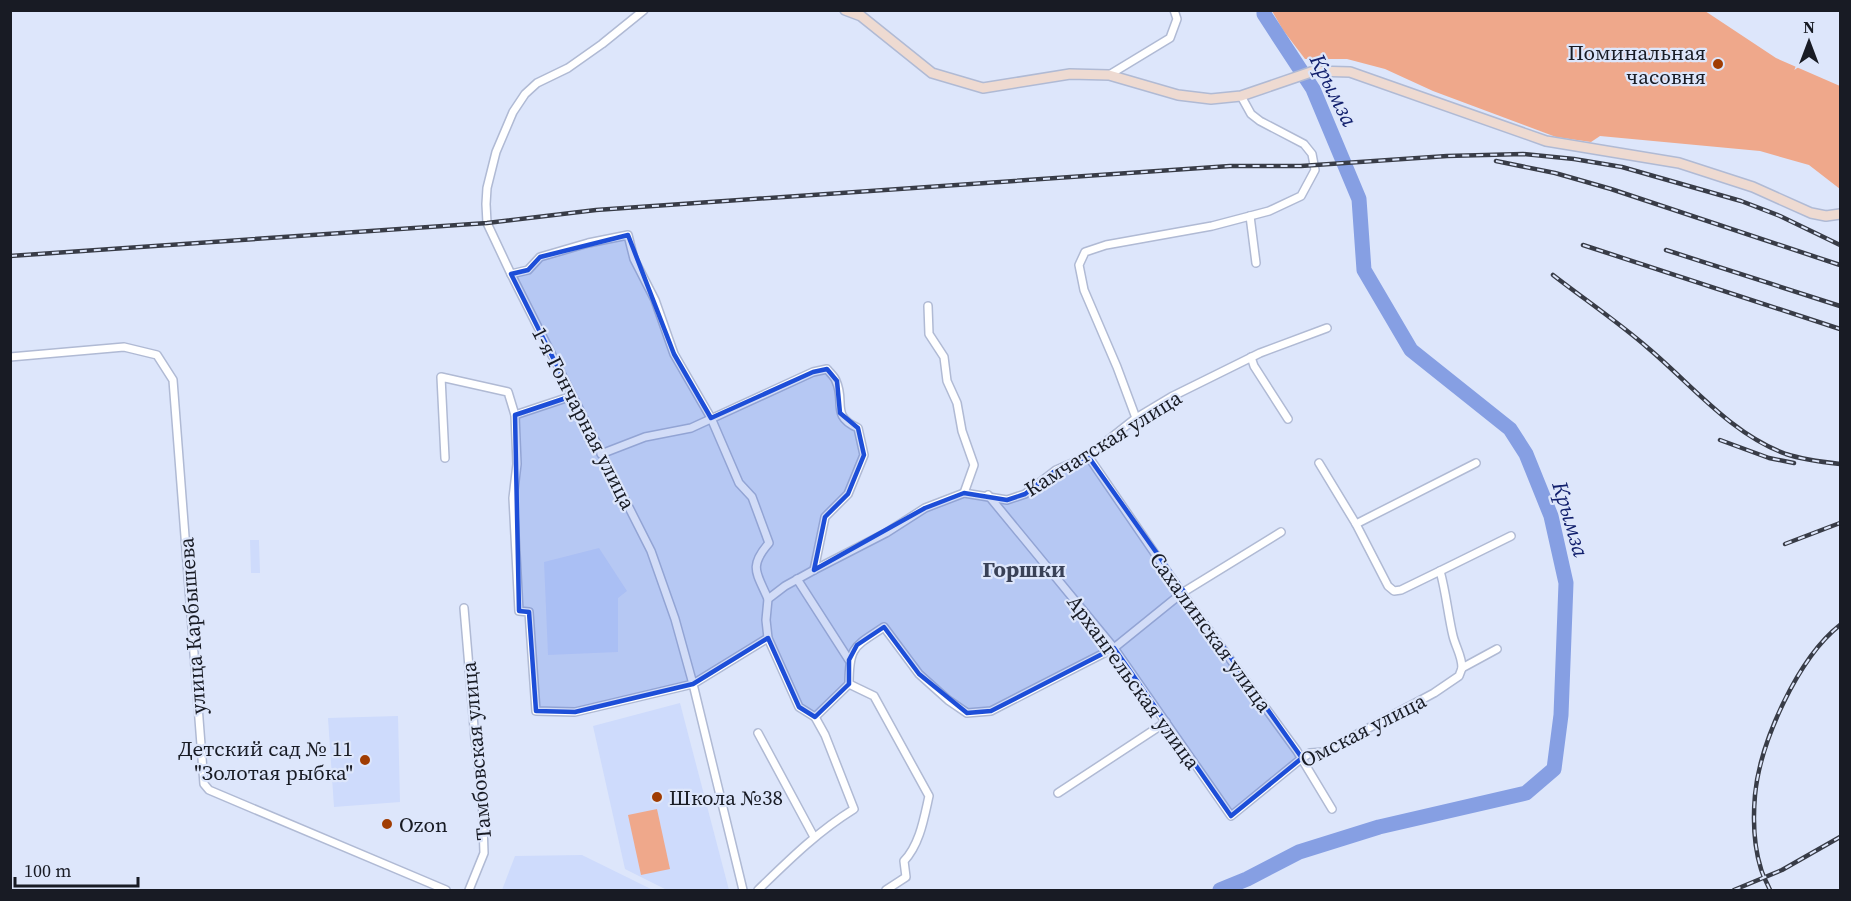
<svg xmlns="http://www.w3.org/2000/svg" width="1851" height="901" font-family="'Source Serif 4',serif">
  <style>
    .built { fill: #cedbfc }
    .green { fill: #efa88b }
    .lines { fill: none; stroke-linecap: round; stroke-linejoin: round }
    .river { stroke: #869fe3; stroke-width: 15 }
    .street-casing { stroke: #b0bad4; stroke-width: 10 }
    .secondary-casing { stroke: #b0bad4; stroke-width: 12 }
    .street { stroke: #fff; stroke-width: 7 }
    .secondary { stroke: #eedad1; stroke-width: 9 }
    .rail-casing { stroke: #383c47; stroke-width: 4.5 }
    .rail { stroke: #dde6fb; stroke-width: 2; stroke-dasharray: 7; stroke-linecap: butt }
    .marked { fill: #1d4ed8; fill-opacity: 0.2; stroke: #1d4ed8; stroke-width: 4.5; stroke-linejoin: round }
    .poi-dot { fill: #a03c02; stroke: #dde6fb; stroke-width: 2 }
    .labels { text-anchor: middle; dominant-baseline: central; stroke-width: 4.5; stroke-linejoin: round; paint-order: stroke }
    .poi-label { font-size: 21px; fill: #181b24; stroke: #dde6fb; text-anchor: end }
    .street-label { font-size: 21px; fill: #181b24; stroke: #dde6fb }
    .water-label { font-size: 22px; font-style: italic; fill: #12206d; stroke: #dde6fb }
    .neighbourhood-label { font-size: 22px; font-weight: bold; fill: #394156; stroke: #dde6fb }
  </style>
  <rect width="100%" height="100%" fill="#dde6fb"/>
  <!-- built -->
  <g class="built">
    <polygon points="250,540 259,540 260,573 251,573"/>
    <polygon points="599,548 627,591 618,598 618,652 548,655 544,562"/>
    <polygon points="680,703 729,890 667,890 625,869 593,726"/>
    <polygon points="398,716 400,802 334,807 328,718"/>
    <polygon points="582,855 653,890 502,890 515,856"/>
  </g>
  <!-- green -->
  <g class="green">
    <polygon points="1272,11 1705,11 1776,58 1840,86 1840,189 1809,165 1760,151 1600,136 1591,142 1556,137 1433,91 1385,69 1347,59 1305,59 1283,30"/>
    <polygon points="657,809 670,869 641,875 628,815"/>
  </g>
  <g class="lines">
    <!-- river -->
    <polyline class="river" points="1220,890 1247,879 1299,852 1379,827 1526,793 1554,769 1561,715 1566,583 1551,516 1526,454 1510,429 1411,350 1364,270 1359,199 1313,89 1264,14 1264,10"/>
    <!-- street casing -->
    <g class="street-casing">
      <g id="street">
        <polyline points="644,10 602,44 568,68 537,83 525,94 513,112 496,152 487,188 486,204 487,223 511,274 651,551 675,619 693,684 743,890"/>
        <polyline points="1109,75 1170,38 1177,19 1174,10"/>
        <polyline points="1250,216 1256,263"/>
        <path d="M511 274 528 270 540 257 588 243 628 235 634 259 655 300 674 354 711 418 739 483 752 497 769 543C748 567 757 573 768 599"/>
        <polyline points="928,306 929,334 944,357 947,381 957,403 962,431 974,465 964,493"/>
        <polyline points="10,357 124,347 157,355 173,380 204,784 209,790 446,890"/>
        <polyline points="1251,357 1254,366 1288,419"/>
        <polyline points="515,415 572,396"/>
        <polyline points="1136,418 1117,367 1084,290 1079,265 1085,252 1106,245 1212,226 1269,211 1301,196 1315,170 1312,154 1304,144 1260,121 1251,114 1241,96"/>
        <path d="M601 454 645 437 691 428 813 372 827 369C830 373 835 377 836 381 846 402 830 416 858 428L864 455 848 494 825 517 814 570"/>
        <polyline points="1088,456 1182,593 1297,751 1332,809"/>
        <polyline points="445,458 441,377 508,392 515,415 517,464 513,498 519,611 529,612 536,711 575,712 693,684 768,638"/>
        <path d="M1319 463 1356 524 1388 586 1394 591 1401 590 1440 571C1446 592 1448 615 1453 636 1456 648 1462 656 1462 668"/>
        <polyline points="988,495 1114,648 1231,816 1302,758 1310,753 1324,752 1434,693 1459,676 1462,668 1497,649"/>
        <polyline points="1356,524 1476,463"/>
        <polyline points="1440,571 1511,536"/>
        <polyline points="797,579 849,660"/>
        <polyline points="464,608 475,739 482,793 484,853 469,890"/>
        <path d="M849 684C849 646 854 647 884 627L919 674 948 700 967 713 991 711 1114 648 1182 593 1281 532"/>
        <path d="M849 684 874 696 929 796C924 818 920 844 904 861L906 877 886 890"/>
        <polyline points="815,717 849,684"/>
        <polyline points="758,733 814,837"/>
        <polyline points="1058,793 1166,722"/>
        <path d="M758 890C789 860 817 832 854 809L825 735 815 717 799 707 768 638 766 620 768 599 785 586 814 570 886 533 925 508 964 493 1007 500 1025 494 1056 470 1088 456 1136 418 1171 397 1260 353 1327 328"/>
      </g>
    </g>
    <!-- secondary casing -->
    <g class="secondary-casing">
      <polyline id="secondary" points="845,10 861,16 932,73 983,88 1070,74 1109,75 1178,95 1211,99 1241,96 1314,71 1350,72 1546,141 1679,163 1753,187 1811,213 1826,216 1840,214"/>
    </g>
    <!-- street -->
    <use href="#street" class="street"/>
    <!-- secondary -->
    <use href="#secondary" class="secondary"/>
    <!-- rail casing -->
    <g class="rail-casing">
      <g id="rail">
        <polyline points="1496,161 1555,173 1611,189 1840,265"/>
        <polyline points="1583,245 1840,329"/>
        <polyline points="1666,250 1840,306"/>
        <polyline points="10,256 487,223 596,210 1230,166 1301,166 1447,156 1523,154 1574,159 1622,167 1741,201 1780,216 1840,245"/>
        <path d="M1553 275C1584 299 1618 322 1648 348 1692 385 1731 434 1786 454 1804 460 1822 462 1840 464"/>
        <polyline points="1720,440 1769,458 1794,463"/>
        <polyline points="1785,544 1840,523"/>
        <polyline points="1734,890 1782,870 1840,837"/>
        <path d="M1770 890C1767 883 1763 876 1761 869 1754 847 1753 818 1755 795 1760 742 1798 658 1840 625"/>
      </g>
    </g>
    <!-- rail -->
    <use href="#rail" class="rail"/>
  </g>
  <!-- marked area -->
  <path class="marked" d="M628 235 674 354 711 418 813 372 827 369 837 381 840 413 858 428 864 455 848 494 825 517 814 570 925 508 964 493 1007 500 1025 494 1056 470 1088 456 1302 758 1231 816 1114 648 991 711 967 713 919 674 884 627 857 645 849 660V684L815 717 799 707 768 638 693 684 575 712 536 711 529 612 519 611 515 415 572 396 511 274 528 270 540 257Z"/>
  <!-- markers -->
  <g class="poi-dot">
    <circle cx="1718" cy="64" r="6"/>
    <circle cx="365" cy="760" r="6"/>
    <circle cx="657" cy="797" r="6"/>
    <circle cx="387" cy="824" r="6"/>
  </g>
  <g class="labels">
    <!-- poi labels -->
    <g class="poi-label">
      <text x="1706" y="52">Поминальная<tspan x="1706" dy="24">часовня</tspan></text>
      <text x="353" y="748">Детский сад № 11<tspan x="353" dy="24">"Золотая рыбка"</tspan></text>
      <text x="669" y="797" text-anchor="start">Школа №38</text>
      <text x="399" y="824" text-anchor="start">Ozon</text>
    </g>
    <!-- street labels -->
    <g class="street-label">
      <text transform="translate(584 418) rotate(63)">1-я Гончарная улица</text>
      <text transform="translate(1103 443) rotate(-32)">Камчатская улица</text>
      <text transform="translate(192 626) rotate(-94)">улица Карбышева</text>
      <text transform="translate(1211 632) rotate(54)">Сахалинская улица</text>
      <text transform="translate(1134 682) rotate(54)">Архангельская улица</text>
      <text transform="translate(1363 730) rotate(-27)">Омская улица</text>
      <text transform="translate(476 751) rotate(-95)">Тамбовская улица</text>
    </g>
    <!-- water labels -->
    <g class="water-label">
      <text transform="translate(1334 90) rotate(63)">Крымза</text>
      <text transform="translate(1571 519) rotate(73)">Крымза</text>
    </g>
    <!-- neighbourhood labels -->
    <g class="neighbourhood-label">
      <text x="1024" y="569">Горшки</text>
    </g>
  </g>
  <!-- border -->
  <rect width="1851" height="901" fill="none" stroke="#181b24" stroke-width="24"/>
  <!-- north arrow -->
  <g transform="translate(1809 42)" stroke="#dde6fb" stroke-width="4.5" paint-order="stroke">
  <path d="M0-4.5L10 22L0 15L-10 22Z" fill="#181b24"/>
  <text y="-9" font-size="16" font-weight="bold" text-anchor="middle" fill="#181b24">N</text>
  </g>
  <!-- scale -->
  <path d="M15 877v9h123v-9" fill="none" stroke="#181b24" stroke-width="3"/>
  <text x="24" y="877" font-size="18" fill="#181b24" stroke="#dde6fb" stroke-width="4.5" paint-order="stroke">100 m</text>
</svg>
